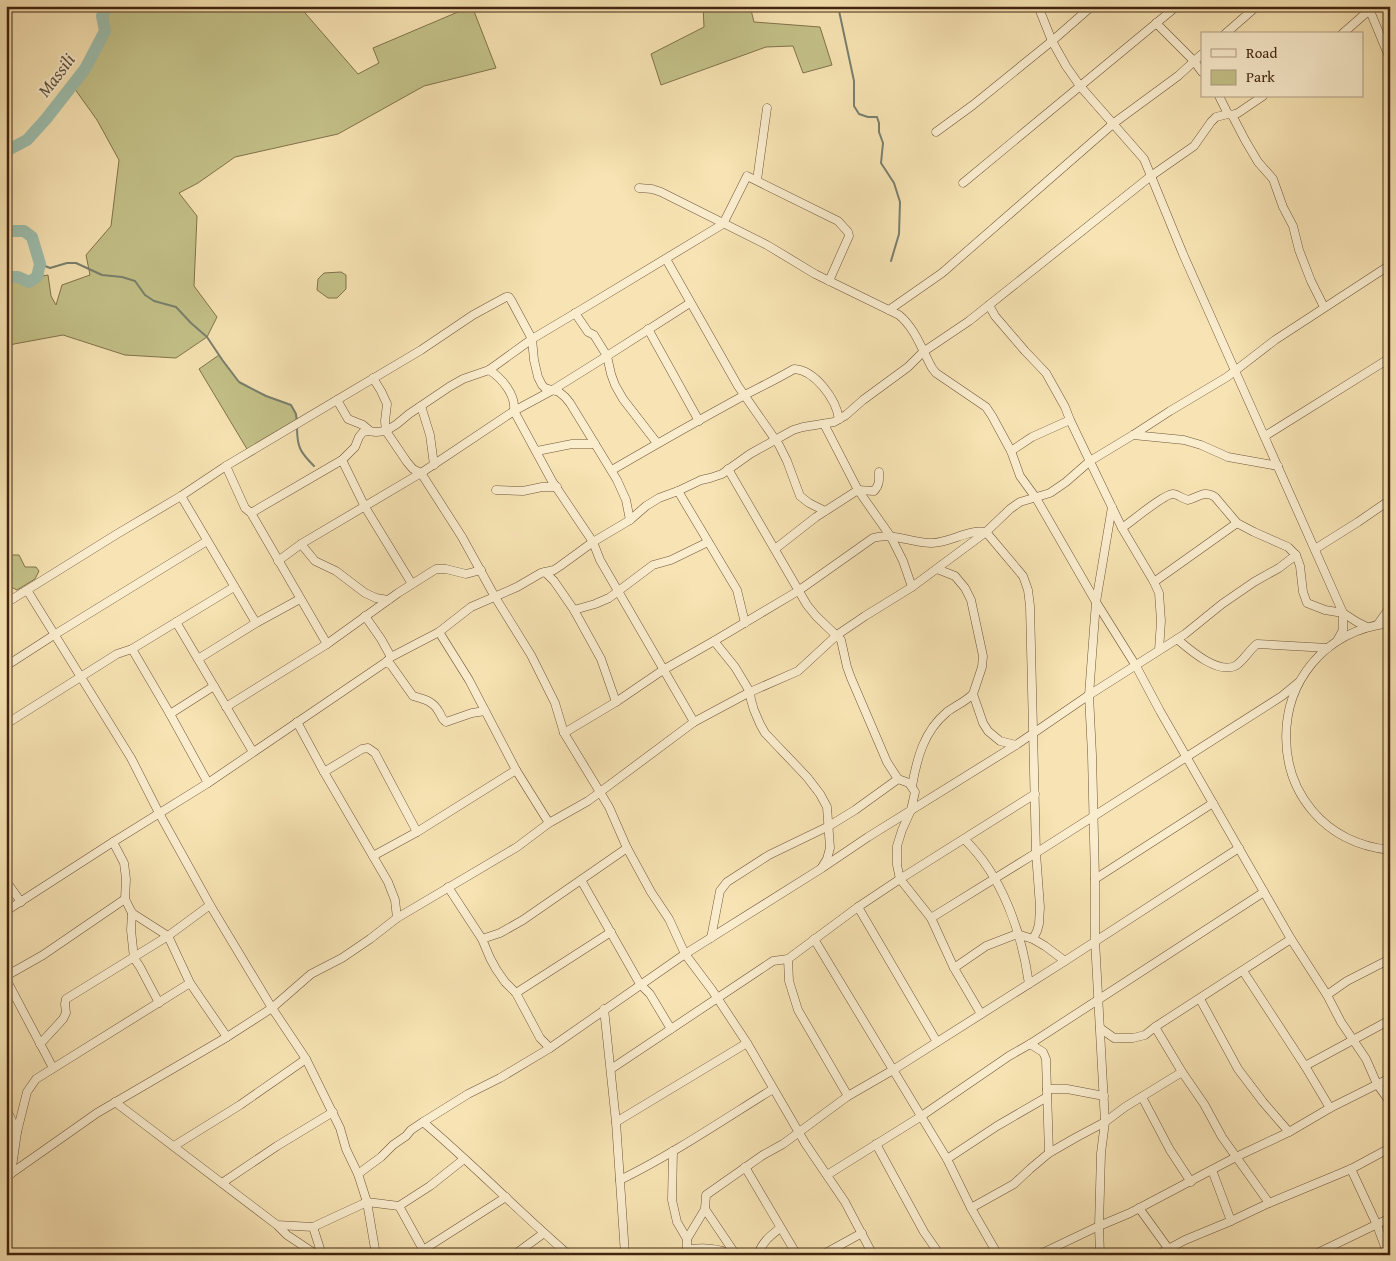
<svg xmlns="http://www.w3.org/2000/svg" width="1396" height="1261" font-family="'Gentium Book Plus',serif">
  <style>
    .green { fill: #c3c188; stroke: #82724c }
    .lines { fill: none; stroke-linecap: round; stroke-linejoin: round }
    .stream { stroke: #79806e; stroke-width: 2 }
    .river { stroke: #9dbeae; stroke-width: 12 }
    .minor-casing { stroke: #6f5438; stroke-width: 9 }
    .minor { stroke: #faedce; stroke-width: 8 }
    .labels { text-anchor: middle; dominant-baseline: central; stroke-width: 4; stroke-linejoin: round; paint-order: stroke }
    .water-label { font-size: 18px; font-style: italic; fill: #5d523f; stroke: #faedce }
  </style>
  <rect width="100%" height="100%" fill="#f7e3b3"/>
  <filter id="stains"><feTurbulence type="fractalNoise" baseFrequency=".004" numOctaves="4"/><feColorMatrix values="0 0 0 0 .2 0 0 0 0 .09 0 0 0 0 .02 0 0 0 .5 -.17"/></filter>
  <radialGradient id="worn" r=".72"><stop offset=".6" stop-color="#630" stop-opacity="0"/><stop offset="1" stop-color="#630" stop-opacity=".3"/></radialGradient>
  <!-- green -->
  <g class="green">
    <polygon points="107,6 299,6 358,74 379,63 373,48 472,6 496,68 424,86 338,134 235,157 198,183 179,193 197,216 194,286 217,317 207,337 176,358 125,355 63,335 14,344 6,348 6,277 18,277 29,282 37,277 48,275 51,296 56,305 62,285 90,275 86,255 111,226 119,160 97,120 72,85 85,69 105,31 102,16"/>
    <polygon points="703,6 750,6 754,22 820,27 832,65 803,73 793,46 766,47 661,85 651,54 704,27"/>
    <polygon points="341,272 346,275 346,289 337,298 328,298 317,290 318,279 324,273"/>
    <polygon points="219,355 239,382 266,396 291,405 296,414 297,425 250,454 199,369"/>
    <polygon points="13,555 19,555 25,567 36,567 39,571 35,579 17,590 11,587 12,574 8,560"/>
  </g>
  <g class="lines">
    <!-- stream -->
    <g class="stream">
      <polyline points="838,6 854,81 854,106 859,114 868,117 877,117 879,123 879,132 883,143 881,163 894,183 900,202 899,234 891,261"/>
      <polyline points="40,264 50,268 67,263 76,263 102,275 122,277 135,281 145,295 154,301 176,307 191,323 207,337 223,361 239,382 266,396 291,405 296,414 297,422"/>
      <path d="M297 427C297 447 300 452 314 466"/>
    </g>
    <!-- river -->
    <g class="river">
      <polyline points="6,151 27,140 46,119 85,69 105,31 102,16 107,6"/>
      <polyline points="6,231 24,231 32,237 40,264 37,277 29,282 18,277 6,277"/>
    </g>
    <!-- minor casing -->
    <g class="minor-casing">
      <g id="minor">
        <polyline points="1038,6 1052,41 1066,66 1080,86 1144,159 1183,254 1343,613 1343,630 1337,641"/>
        <polyline points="1370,11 1390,59"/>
        <polyline points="1156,23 1194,61 1202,72"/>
        <polyline points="1225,34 1257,6"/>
        <polyline points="1342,34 1374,6"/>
        <polyline points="1219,96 1228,114"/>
        <polyline points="1232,115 1245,140 1258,162 1273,179 1283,207 1293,226 1299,250 1311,281 1324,307"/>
        <polyline points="936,132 973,105 1052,41 1092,6"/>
        <polyline points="757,180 767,108"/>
        <polyline points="963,183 1177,6"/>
        <path d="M639 188 652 189 661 192 767 245 815 274 899 315C915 328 922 350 932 368L936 373 986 407 992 416 1011 451 1020 476 1036 498 1096 602 1136 666 1160 711 1291 939 1327 995 1341 1022 1366 1059 1377 1084 1390 1102"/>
        <polyline points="666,259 738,386 779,445 787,461 800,496 809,503 825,511"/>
        <polyline points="989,305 995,316 1025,351 1046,373 1065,407 1070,420 1122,528 1154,582 1159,593 1161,621 1159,650"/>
        <polyline points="889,310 942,273 1114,123 1178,76 1202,54"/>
        <polyline points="575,313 588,332 594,335 607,356 611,374 615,385 623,399 657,443"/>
        <polyline points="648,329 699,421"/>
        <path d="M489 370C502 378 516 395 514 411L552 481 593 542 600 560 694 722"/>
        <polyline points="373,378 381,391 387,404 385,421 386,431 407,462 413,469 421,473 462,537 495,597 531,655 555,703 564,733 609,807 627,848 651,892 669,919 685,954 712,990 747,1043 805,1143 845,1202 873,1255"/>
        <polyline points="337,400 348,419 363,425 370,431"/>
        <polyline points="421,406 430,435 434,465"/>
        <polyline points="824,424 858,490 891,537 903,561 912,587"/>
        <polyline points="1133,435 1184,440 1201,445 1228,457 1278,466"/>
        <polyline points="1265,436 1390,358"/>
        <polyline points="537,451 572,444 595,444"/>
        <polyline points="1011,451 1032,437 1070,420"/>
        <polyline points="342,460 365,507 412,584"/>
        <polyline points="226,466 245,508 251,513 327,644"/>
        <polyline points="728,469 807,605 816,616 841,640 847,667 851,678 887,762 898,779 909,783 915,792 911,810 902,830 897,846 897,865 900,879 931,918 954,968 981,1014"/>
        <path d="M612 470C655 445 699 420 743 396 760 387 777 379 794 369 815 370 836 399 839 419"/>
        <polyline points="496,490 523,491 542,487 557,487"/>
        <polyline points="678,491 737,590 745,623"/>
        <polyline points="181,496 256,623"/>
        <polyline points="251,513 342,460 355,447 359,437 363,432 367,431 376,432 386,431 397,424 409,414 449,387 463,379 489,370 532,339 579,311 723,224 747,176 838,221 848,232 849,236 829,281"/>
        <path d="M1122 528C1131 522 1164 494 1173 494 1177 494 1183 499 1188 500 1199 497 1204 490 1215 497L1237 523 1254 532 1288 547 1296 555 1300 566 1303 592 1307 603 1325 610 1343 613 1357 622 1367 627"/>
        <polyline points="301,544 315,561 336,571 365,593 376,598 388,600"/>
        <path d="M775 549 816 517 858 490 874 491C880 485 879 479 879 472"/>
        <polyline points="1315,549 1358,522 1390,500"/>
        <polyline points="278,561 301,544 421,473 514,411 551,391 607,356 690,303"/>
        <polyline points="937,569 955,576 965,588 971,600 983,656 982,667 973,694 983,723 988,731 1000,741 1016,745"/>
        <polyline points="545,572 554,581 574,610 601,659 616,702"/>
        <polyline points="1154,582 1237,523"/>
        <polyline points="27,590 131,758 159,813 210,905 272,1008 306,1059 340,1128 346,1149 358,1174 367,1202 399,1206 426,1255"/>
        <polyline points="6,603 117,534 181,496 226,466 421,350 473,315 506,297 509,297 511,300 532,339 534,360 538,377 542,385 545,388 559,392 565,397 570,403 617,480 626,500 630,520"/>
        <polyline points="574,610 595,604 609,598 653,565 671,560 708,542"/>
        <polyline points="365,616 381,639 391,657"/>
        <polyline points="176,622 253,752"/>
        <path d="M1390 623C1251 640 1252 835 1390 850"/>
        <polyline points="1378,624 1390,607"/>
        <polyline points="439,632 469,680 516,770 549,823"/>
        <path d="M1177 639C1190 650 1217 674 1235 666 1243 662 1249 650 1257 644L1328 648"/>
        <polyline points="714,641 735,667 750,692 751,700 754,710 760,724 765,733 807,777 820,794 827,807 830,848 827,859 822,867"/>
        <polyline points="132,649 170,714 208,783"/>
        <polyline points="198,659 256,623 300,599"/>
        <path d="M386 662 391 665 413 696C424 699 433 701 439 712 442 716 441 719 446 722L472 713 485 711"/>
        <polyline points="6,666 54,635 207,541"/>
        <polyline points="226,707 327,644 398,593 436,569 446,569 466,574 481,570"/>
        <polyline points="170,714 214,686"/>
        <polyline points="297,722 324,772 388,882 395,900 397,918"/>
        <polyline points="6,724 117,654 132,649 234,587"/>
        <path d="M564 733 616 702 663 670 714 641 798 591 873 538C892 532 912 543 932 543 950 543 968 529 986 532L1023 576 1028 590 1030 606 1036 853 1040 907 1039 924 1037 931 1033 939"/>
        <polyline points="324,772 362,749 368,748 375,753 417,832"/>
        <path d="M912 786C917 758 924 731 947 712 955 706 965 702 973 694"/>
        <path d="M964 839C1002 875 1022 933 1029 984"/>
        <polyline points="113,842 124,863 126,879 125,899 132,913 168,936 190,983 227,1037"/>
        <polyline points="373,856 417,832 516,770"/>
        <polyline points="1095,879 1213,803"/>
        <polyline points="581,880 640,984 650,994 671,1029"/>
        <polyline points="6,881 21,902"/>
        <polyline points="448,887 482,939 490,958 496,969 505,982 516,993 540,1038 550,1048"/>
        <polyline points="858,907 937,1042"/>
        <polyline points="6,911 113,842 208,783 386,662 391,657 439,632 471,607 517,587 541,573 554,570 560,566 593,542 630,520 646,506 659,498 678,491 701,480 710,478 722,474 750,454 793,430 803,427 834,422 846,415 863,400 908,367 923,352 969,321 1151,176 1194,146 1211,122 1216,117 1228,114 1232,115 1238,113 1263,96"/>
        <polyline points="132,913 131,930 134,958 140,967 159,1003"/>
        <polyline points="931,918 1036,853 1282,696 1299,682"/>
        <polyline points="711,938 720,891 727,882 769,855 829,826 855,810 898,779"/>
        <polyline points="482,939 500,933 523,920 627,848"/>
        <polyline points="814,939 947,1159 971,1208 998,1255"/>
        <polyline points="788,959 789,981 798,1010 848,1096"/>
        <polyline points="954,968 986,946 1017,934 1033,939 1045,946 1065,961"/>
        <polyline points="1243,971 1305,1066 1330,1108"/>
        <polyline points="6,976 43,955 125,899"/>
        <polyline points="6,979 53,1068"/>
        <polyline points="516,993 611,932"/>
        <polyline points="1327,995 1347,981 1390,959"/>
        <polyline points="1200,999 1238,1069 1263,1102 1289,1132"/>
        <polyline points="604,1009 616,1122 625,1255"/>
        <polyline points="1155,1027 1182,1072 1204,1104 1222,1137 1269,1203"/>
        <polyline points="1100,1028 1114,1038 1133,1038 1145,1035 1155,1027 1291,939"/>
        <polyline points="40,1044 63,1019 66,1013 65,1004 66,999 168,936 210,905"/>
        <polyline points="1030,1044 1043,1052 1046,1059 1049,1153"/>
        <polyline points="1305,1066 1390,1020"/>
        <polyline points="611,1069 773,961 788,959 858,907 900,879 1035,794"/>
        <polyline points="1047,1089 1067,1089 1104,1096"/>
        <polyline points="1142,1097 1170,1150 1191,1182"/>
        <polyline points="115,1102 277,1225 313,1227 322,1255"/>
        <polyline points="6,1108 17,1132 11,1174"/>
        <path d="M423 1122C473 1164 519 1212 569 1255"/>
        <polyline points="616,1122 747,1043"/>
        <polyline points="6,1133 17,1132 27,1092 36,1079 190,983"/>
        <polyline points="876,1144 924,1232 940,1255"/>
        <polyline points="174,1146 240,1105 306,1059"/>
        <polyline points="673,1151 672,1200 677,1222 687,1239 687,1255"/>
        <polyline points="947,1159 997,1126 1047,1097"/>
        <polyline points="745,1167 797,1255"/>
        <polyline points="1351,1169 1377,1225 1388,1255"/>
        <polyline points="1212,1170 1231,1221"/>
        <polyline points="358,1174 381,1157 393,1145 406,1136 411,1130 423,1122 468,1094 500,1078 550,1048 685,954 822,868 868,837 1016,745 1089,695 1185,634 1222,604 1254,582 1279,568 1296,555"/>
        <polyline points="827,1175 920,1117 1009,1056 1030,1044 1264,892"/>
        <polyline points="6,1177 97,1113 227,1037 272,1008 311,974 342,958 370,939 397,918 517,847 549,823 588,801 694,722 750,692 798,671 837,635 865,616 912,587 986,532 1010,509 1020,502 1050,493 1066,482 1090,461 1133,435 1170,411 1227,377 1275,340 1390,265"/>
        <path d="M620 1180C673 1154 723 1120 773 1089"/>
        <polyline points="222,1183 277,1146 333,1112"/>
        <polyline points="399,1206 430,1186 464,1159"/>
        <polyline points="971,1208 1014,1184 1030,1169 1049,1153 1075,1138 1105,1122 1125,1107 1182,1072"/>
        <polyline points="1139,1208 1173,1255"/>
        <polyline points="705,1209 736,1255"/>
        <polyline points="277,1225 287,1235 317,1255"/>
        <polyline points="313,1227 367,1202 376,1255"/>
        <polyline points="687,1239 705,1209 706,1195 763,1155 783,1144 848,1096 893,1070 1065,961 1239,848"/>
        <path d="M688 1249C702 1248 719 1247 731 1255"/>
        <polyline points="423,1250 506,1197"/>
        <polyline points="514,1255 544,1233"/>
        <path d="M758 1255C762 1242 770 1236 780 1228"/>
        <polyline points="822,1255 862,1233"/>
        <polyline points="1038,1255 1099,1226 1130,1213 1236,1157 1289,1132 1330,1108 1390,1078"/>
        <polyline points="1100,1255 1099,1226 1101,1153 1105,1122 1095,940 1095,879 1092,755 1089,695 1096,602 1112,507"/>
        <polyline points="1157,1255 1185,1240 1231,1221 1269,1203 1351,1169 1390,1148"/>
        <polyline points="1313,1255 1390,1218"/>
      </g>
    </g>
    <!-- minor -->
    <use href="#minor" class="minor"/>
  </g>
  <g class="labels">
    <!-- water labels -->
    <g class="water-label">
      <text transform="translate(56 75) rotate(-53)">Massili</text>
    </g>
  </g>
  <!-- margin -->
  <rect width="1396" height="1261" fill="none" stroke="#f7e3b3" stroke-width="25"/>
  <rect x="8" y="8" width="1381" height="1246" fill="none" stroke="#42240f" stroke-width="2.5"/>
  <rect x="12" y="12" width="1371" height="1236" fill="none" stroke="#42240f"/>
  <!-- legend -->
  <rect x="1201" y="32" width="162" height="65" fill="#faedce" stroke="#b09d82"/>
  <rect x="1211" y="49" width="25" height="8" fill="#faedce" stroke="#b09d82"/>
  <text x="1246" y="58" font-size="15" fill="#42240f">Road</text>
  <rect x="1211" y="70" width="25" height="15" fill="#c3c188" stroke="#b09d82"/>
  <text x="1246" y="82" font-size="15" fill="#42240f">Park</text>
  <rect width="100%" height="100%" filter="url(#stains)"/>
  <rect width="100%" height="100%" fill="url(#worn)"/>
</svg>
